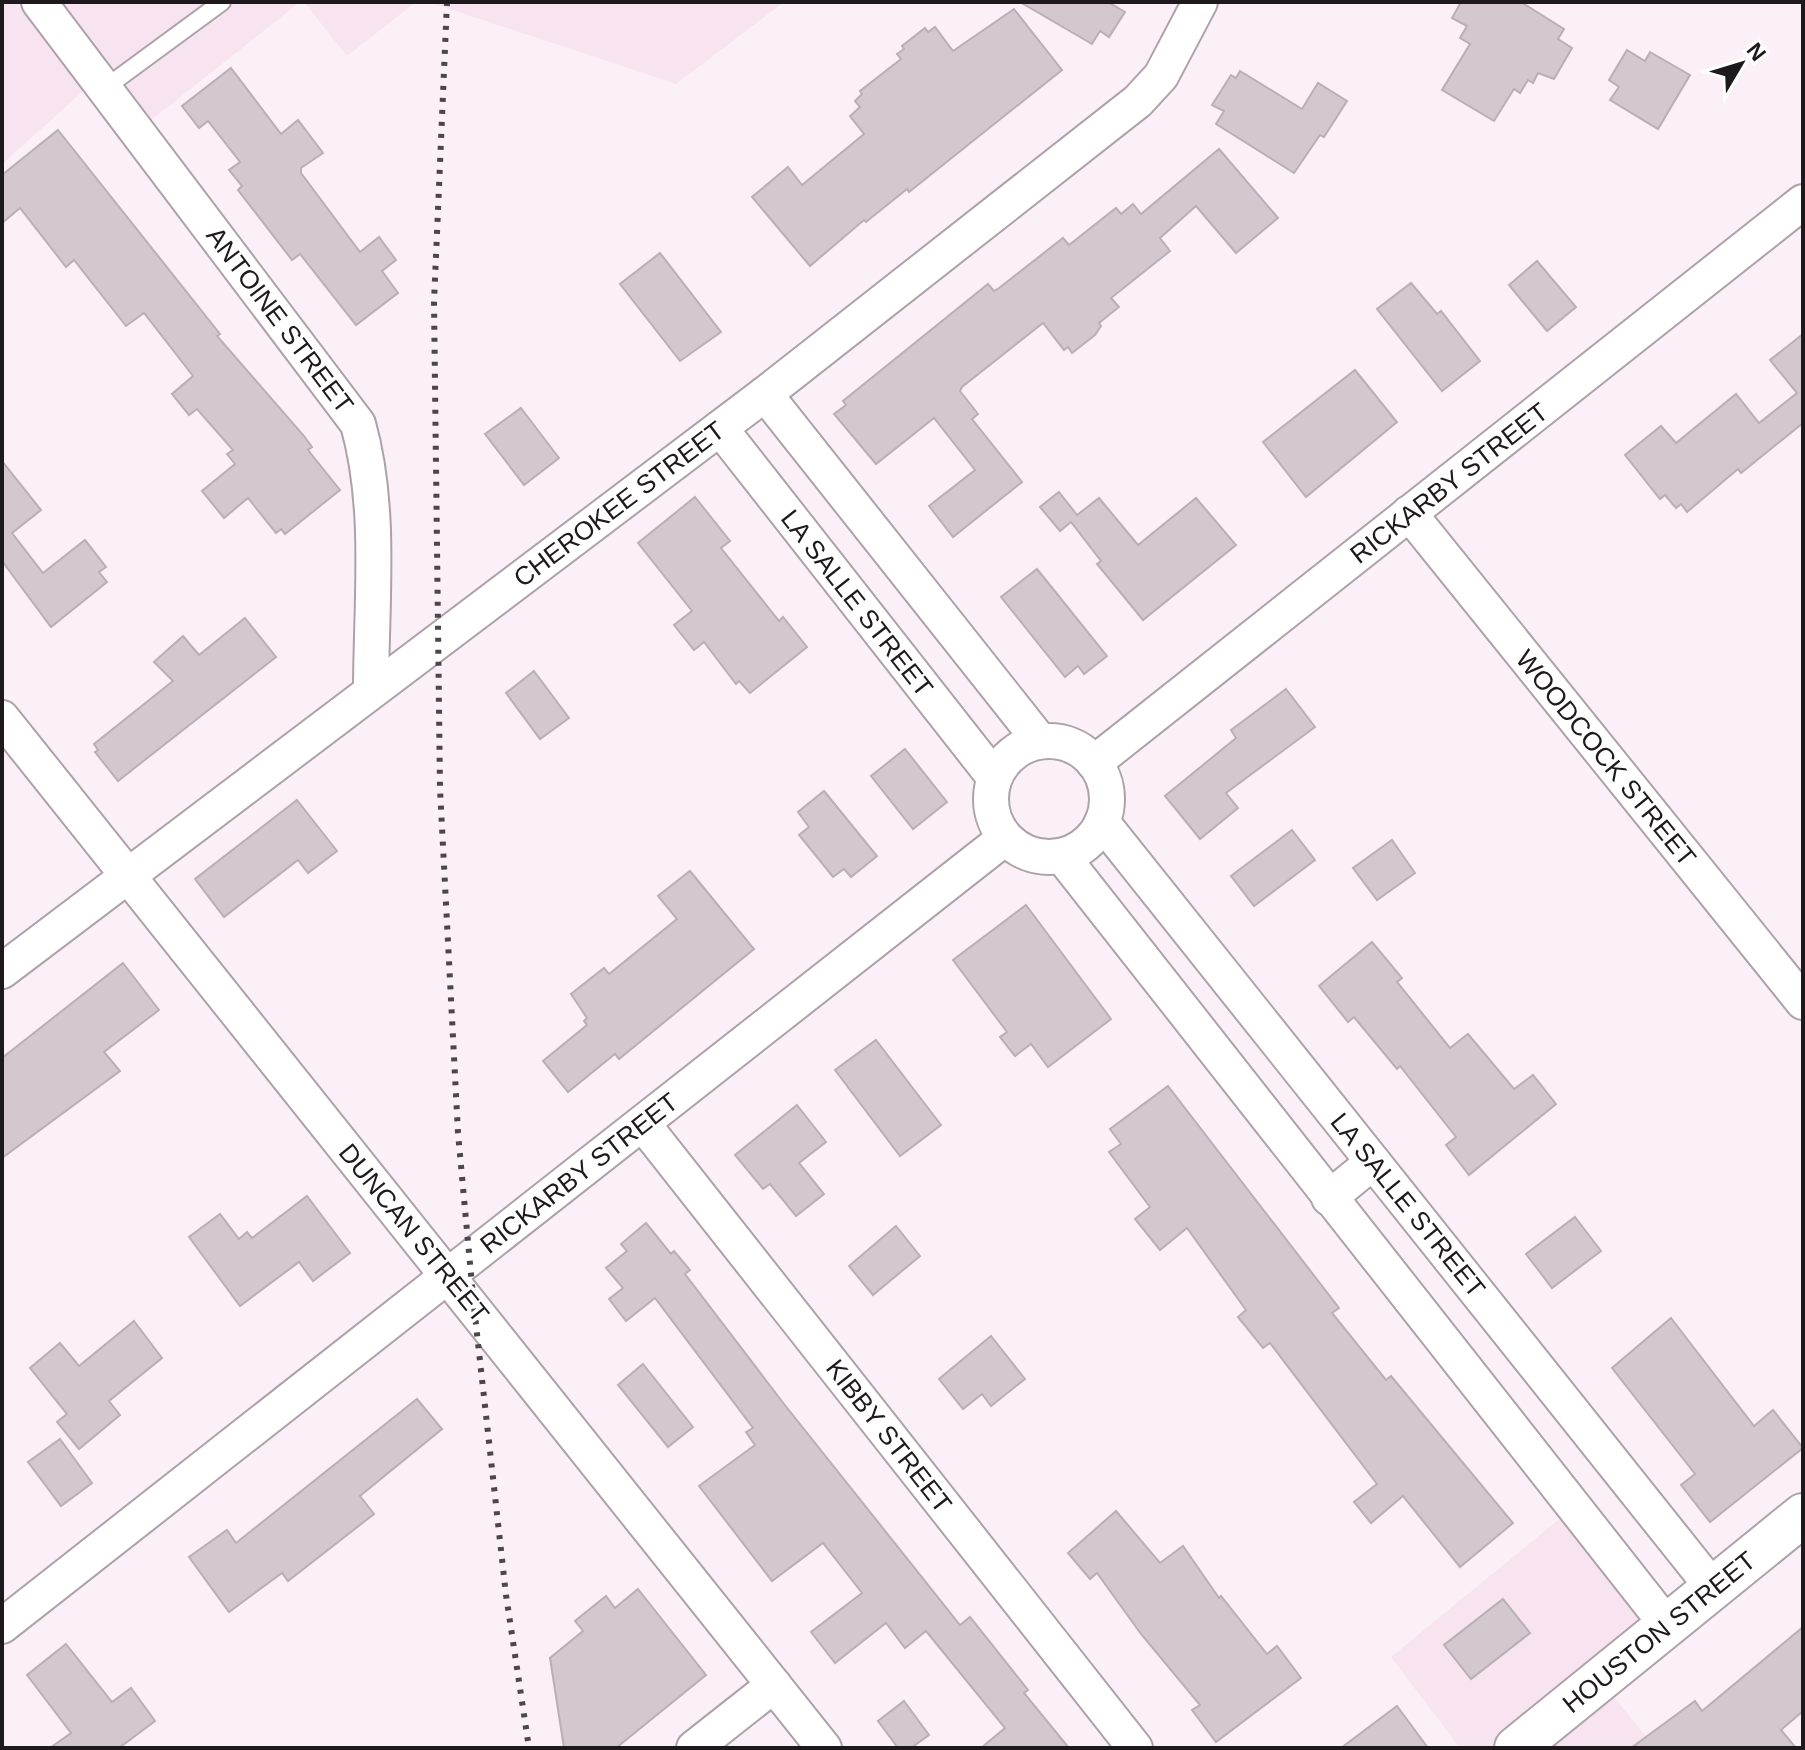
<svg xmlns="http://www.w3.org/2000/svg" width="1805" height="1750" font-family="Helvetica,sans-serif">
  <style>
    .built { fill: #f7e4f0 }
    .building { fill: #d3c8cf; stroke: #baafb6; stroke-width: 2 }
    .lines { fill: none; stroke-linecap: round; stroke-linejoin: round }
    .service-casing { stroke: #ada2a9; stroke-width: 20 }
    .minor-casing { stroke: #ada2a9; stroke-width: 38 }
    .tertiary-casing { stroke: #ada2a9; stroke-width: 46 }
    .service { stroke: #fff; stroke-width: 16 }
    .minor { stroke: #fff; stroke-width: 34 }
    .tertiary { stroke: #fff; stroke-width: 42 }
    .rail { stroke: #4b464a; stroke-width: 6; stroke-dasharray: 4 8; stroke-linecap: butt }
    .labels { text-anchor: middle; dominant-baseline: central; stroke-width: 7; stroke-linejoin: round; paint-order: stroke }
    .street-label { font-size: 26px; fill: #1d191c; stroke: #fff }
  </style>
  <rect width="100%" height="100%" fill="#fbf0f7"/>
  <!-- built -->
  <g class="built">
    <polygon points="2,2 300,2 150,121 109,68 2,164"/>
    <polygon points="304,2 416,2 347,56"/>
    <polygon points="429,2 784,2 676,84"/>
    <polygon points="1563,1516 1647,1621 1590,1667 1655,1748 1460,1748 1391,1657"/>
  </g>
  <!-- building -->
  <g class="building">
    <polygon points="1020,2 1108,2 1125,12 1109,37 1100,31 1092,44"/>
    <polygon points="1461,2 1521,2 1564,29 1558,39 1572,48 1554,79 1538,73 1533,83 1528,80 1520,93 1514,89 1494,121 1442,90 1470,44 1460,38 1467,26 1452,18"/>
    <polygon points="1014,9 1062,70 909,192 907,189 866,222 864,220 810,266 752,197 788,167 802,185 864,134 850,116 860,107 855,101 862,94 860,91 901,59 897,54 904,49 902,46 925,28 928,32 935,27 953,51"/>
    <polygon points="1627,50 1645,61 1650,52 1690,75 1658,129 1610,100 1619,87 1609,80"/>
    <polygon points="231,68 281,134 298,120 323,153 301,168 301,173 360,252 379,237 396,260 382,271 398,293 356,325 300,254 292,260 238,190 242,186 229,170 240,162 208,121 199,128 182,106"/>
    <polygon points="1240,71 1302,109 1318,83 1347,101 1324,137 1320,135 1294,173 1216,124 1224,111 1212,105 1231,75 1236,78"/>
    <polygon points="58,130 220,334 217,336 304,436 312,447 308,450 340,490 285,534 281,529 276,533 248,498 224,518 202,491 235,464 227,454 233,450 197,409 189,415 172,394 193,376 144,313 126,326 74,260 66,267 20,208 2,223 2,175"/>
    <polygon points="1219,149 1278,218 1236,253 1196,206 1160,238 1170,251 1111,298 1119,307 1099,323 1101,326 1095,335 1072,353 1068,347 1064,350 1043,323 962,387 960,391 978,414 972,419 1022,482 953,537 929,506 975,470 934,418 876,464 834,414 846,405 843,401 988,284 994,291 999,288 1063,238 1069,245 1116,208 1121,214 1133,204 1141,214"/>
    <polygon points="660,253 721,332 680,361 620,284"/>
    <polygon points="1537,261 1576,307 1547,331 1509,285"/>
    <polygon points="1411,283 1437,314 1441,311 1480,361 1442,391 1377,309"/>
    <polygon points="1803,334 1803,423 1741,473 1738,469 1687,512 1681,504 1676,508 1665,495 1660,499 1625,455 1661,426 1676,443 1736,394 1759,423 1797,393 1770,360"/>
    <polygon points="1355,370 1397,422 1306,497 1263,442"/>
    <polygon points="521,408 559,458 524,485 485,434"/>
    <polygon points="2,461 41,510 12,533 43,573 85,540 106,567 99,572 107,582 51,627 2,561"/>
    <polygon points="1059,492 1077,515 1099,498 1138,545 1196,498 1236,545 1143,620 1097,564 1101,561 1071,522 1060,531 1040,507"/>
    <polygon points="695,497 730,541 721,548 779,621 783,617 807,647 750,693 739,681 736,684 704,642 694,650 674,625 692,611 638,543"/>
    <polygon points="1037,569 1107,656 1084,674 1078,666 1065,677 1001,597"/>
    <polygon points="245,618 276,657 118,781 95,752 98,750 94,744 173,681 154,662 183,636 199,655"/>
    <polygon points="534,671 569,718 540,739 506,693"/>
    <polygon points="1286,689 1315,727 1226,793 1238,808 1200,839 1165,796 1236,738 1231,730"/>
    <polygon points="905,749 947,802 913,829 871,776"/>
    <polygon points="824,791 877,856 851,877 844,869 833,877 799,835 809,827 798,812"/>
    <polygon points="297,800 337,851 308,873 298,860 224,917 195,879"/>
    <polygon points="1292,830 1315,860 1254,906 1231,876"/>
    <polygon points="1392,840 1415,873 1377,900 1353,868"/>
    <polygon points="690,871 754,949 619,1059 615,1054 568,1092 543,1061 587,1025 584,1021 587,1018 571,994 604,968 609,974 677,919 658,896"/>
    <polygon points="1026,905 1111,1019 1048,1067 1031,1044 1015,1056 1000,1037 1007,1032 953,960"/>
    <polygon points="1372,942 1402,978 1397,982 1450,1048 1468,1034 1514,1089 1533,1075 1556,1104 1469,1175 1446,1145 1456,1137 1400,1066 1397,1069 1354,1017 1348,1022 1319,986"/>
    <polygon points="123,963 159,1010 104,1052 120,1071 2,1158 2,1058"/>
    <polygon points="876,1040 941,1125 900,1156 835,1070"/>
    <polygon points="1168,1086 1339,1308 1332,1313 1386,1380 1391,1376 1513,1523 1460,1567 1403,1496 1371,1523 1354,1502 1377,1484 1270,1343 1263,1348 1238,1317 1246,1310 1187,1228 1160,1250 1135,1219 1150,1207 1109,1152 1121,1144 1110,1129"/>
    <polygon points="797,1105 826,1142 799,1163 824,1194 796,1216 770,1184 763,1189 735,1155"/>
    <polygon points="307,1196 350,1253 313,1281 299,1262 240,1306 189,1237 220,1214 239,1239 247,1232 252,1238"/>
    <polygon points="1575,1217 1601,1251 1552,1288 1526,1254"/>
    <polygon points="646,1223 671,1254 674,1251 690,1270 685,1274 784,1404 960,1625 970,1617 1028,1690 1024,1693 1069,1748 981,1748 1005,1728 926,1631 905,1648 886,1623 835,1663 811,1632 862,1593 823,1543 772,1581 699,1486 755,1445 746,1432 753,1428 655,1298 626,1321 609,1299 623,1288 606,1268 627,1251 621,1244"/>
    <polygon points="896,1226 920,1256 873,1295 849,1266"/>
    <polygon points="1671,1318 1754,1426 1773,1410 1803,1448 1710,1522 1681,1485 1695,1474 1612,1368"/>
    <polygon points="134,1321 162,1358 109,1401 120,1415 79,1449 57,1422 67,1414 30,1368 60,1343 79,1366"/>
    <polygon points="991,1336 1025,1379 991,1406 982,1394 963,1409 939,1379"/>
    <polygon points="643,1364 693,1427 668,1447 618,1385"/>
    <polygon points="417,1399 442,1429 360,1496 374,1514 288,1581 282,1573 229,1612 189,1557 227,1530 236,1543"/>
    <polygon points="60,1439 92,1483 61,1506 28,1462"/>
    <polygon points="1116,1511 1160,1563 1183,1546 1219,1598 1221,1596 1267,1654 1277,1646 1301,1678 1216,1742 1192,1710 1200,1705 1141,1634 1097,1573 1090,1579 1068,1553"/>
    <polygon points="638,1589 706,1675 616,1748 564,1748 550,1658 583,1631 575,1621 606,1596 615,1608"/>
    <polygon points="1503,1599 1530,1633 1471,1679 1444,1645"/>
    <polygon points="1803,1627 1803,1711 1781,1730 1796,1748 1631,1748 1695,1701 1702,1711"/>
    <polygon points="66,1644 112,1702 131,1688 155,1721 119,1748 50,1748 71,1733 27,1675"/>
    <polygon points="904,1701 929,1735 911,1748 898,1748 878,1721"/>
    <polygon points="1397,1706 1428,1748 1341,1748"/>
  </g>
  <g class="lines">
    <!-- service casing -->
    <g class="service-casing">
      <polyline id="service" points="105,88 222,2"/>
    </g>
    <!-- minor casing -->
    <g class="minor-casing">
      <g id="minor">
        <path d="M39 2 358 424C382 509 371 603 371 691"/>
        <polyline points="765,394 1040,741"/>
        <polyline points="720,428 994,777"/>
        <polyline points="1409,513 1803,1002"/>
        <polyline points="2,718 824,1748"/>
        <circle cx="1049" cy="799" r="58"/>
        <polyline points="1094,763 1803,202"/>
        <polyline points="1102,822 1713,1588"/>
        <polyline points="1062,856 1667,1625"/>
        <polyline points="2,971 765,394 1138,101 1161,76 1200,2"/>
        <polyline points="643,1124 1135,1748"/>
        <polyline points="1329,1198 1373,1162"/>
        <polyline points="2,1626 1005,838"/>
        <polyline points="694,1748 774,1685"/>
      </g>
    </g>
    <!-- tertiary casing -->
    <g class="tertiary-casing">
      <polyline id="tertiary" points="1516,1748 1803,1515"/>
    </g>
    <!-- service -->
    <use href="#service" class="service"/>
    <!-- minor -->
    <use href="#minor" class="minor"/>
    <!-- tertiary -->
    <use href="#tertiary" class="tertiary"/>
    <!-- rail -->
    <polyline class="rail" points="447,2 434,302 440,789 458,1133 474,1307 506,1595 529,1748"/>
  </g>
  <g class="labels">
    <!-- street labels -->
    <g class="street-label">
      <text transform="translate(280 320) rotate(53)">ANTOINE STREET</text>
      <text transform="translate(1449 483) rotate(-38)">RICKARBY STREET</text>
      <text transform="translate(619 504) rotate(-37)">CHEROKEE STREET</text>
      <text transform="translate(857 603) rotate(52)">LA SALLE STREET</text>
      <text transform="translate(1606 758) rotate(51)">WOODCOCK STREET</text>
      <text transform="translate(579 1173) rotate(-38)">RICKARBY STREET</text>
      <text transform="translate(1408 1205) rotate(51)">LA SALLE STREET</text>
      <text transform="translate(414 1233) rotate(51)">DUNCAN STREET</text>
      <text transform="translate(889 1436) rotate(52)">KIBBY STREET</text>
      <text transform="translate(1659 1632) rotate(-39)">HOUSTON STREET</text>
    </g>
  </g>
  <!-- border -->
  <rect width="1805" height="1750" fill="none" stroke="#1d191c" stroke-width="8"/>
  <!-- north arrow -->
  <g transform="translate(1741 64) rotate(52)" stroke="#ffffff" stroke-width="6" paint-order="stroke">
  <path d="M0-6L14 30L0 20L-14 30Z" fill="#1d191c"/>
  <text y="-12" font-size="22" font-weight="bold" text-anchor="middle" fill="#1d191c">N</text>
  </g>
</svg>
